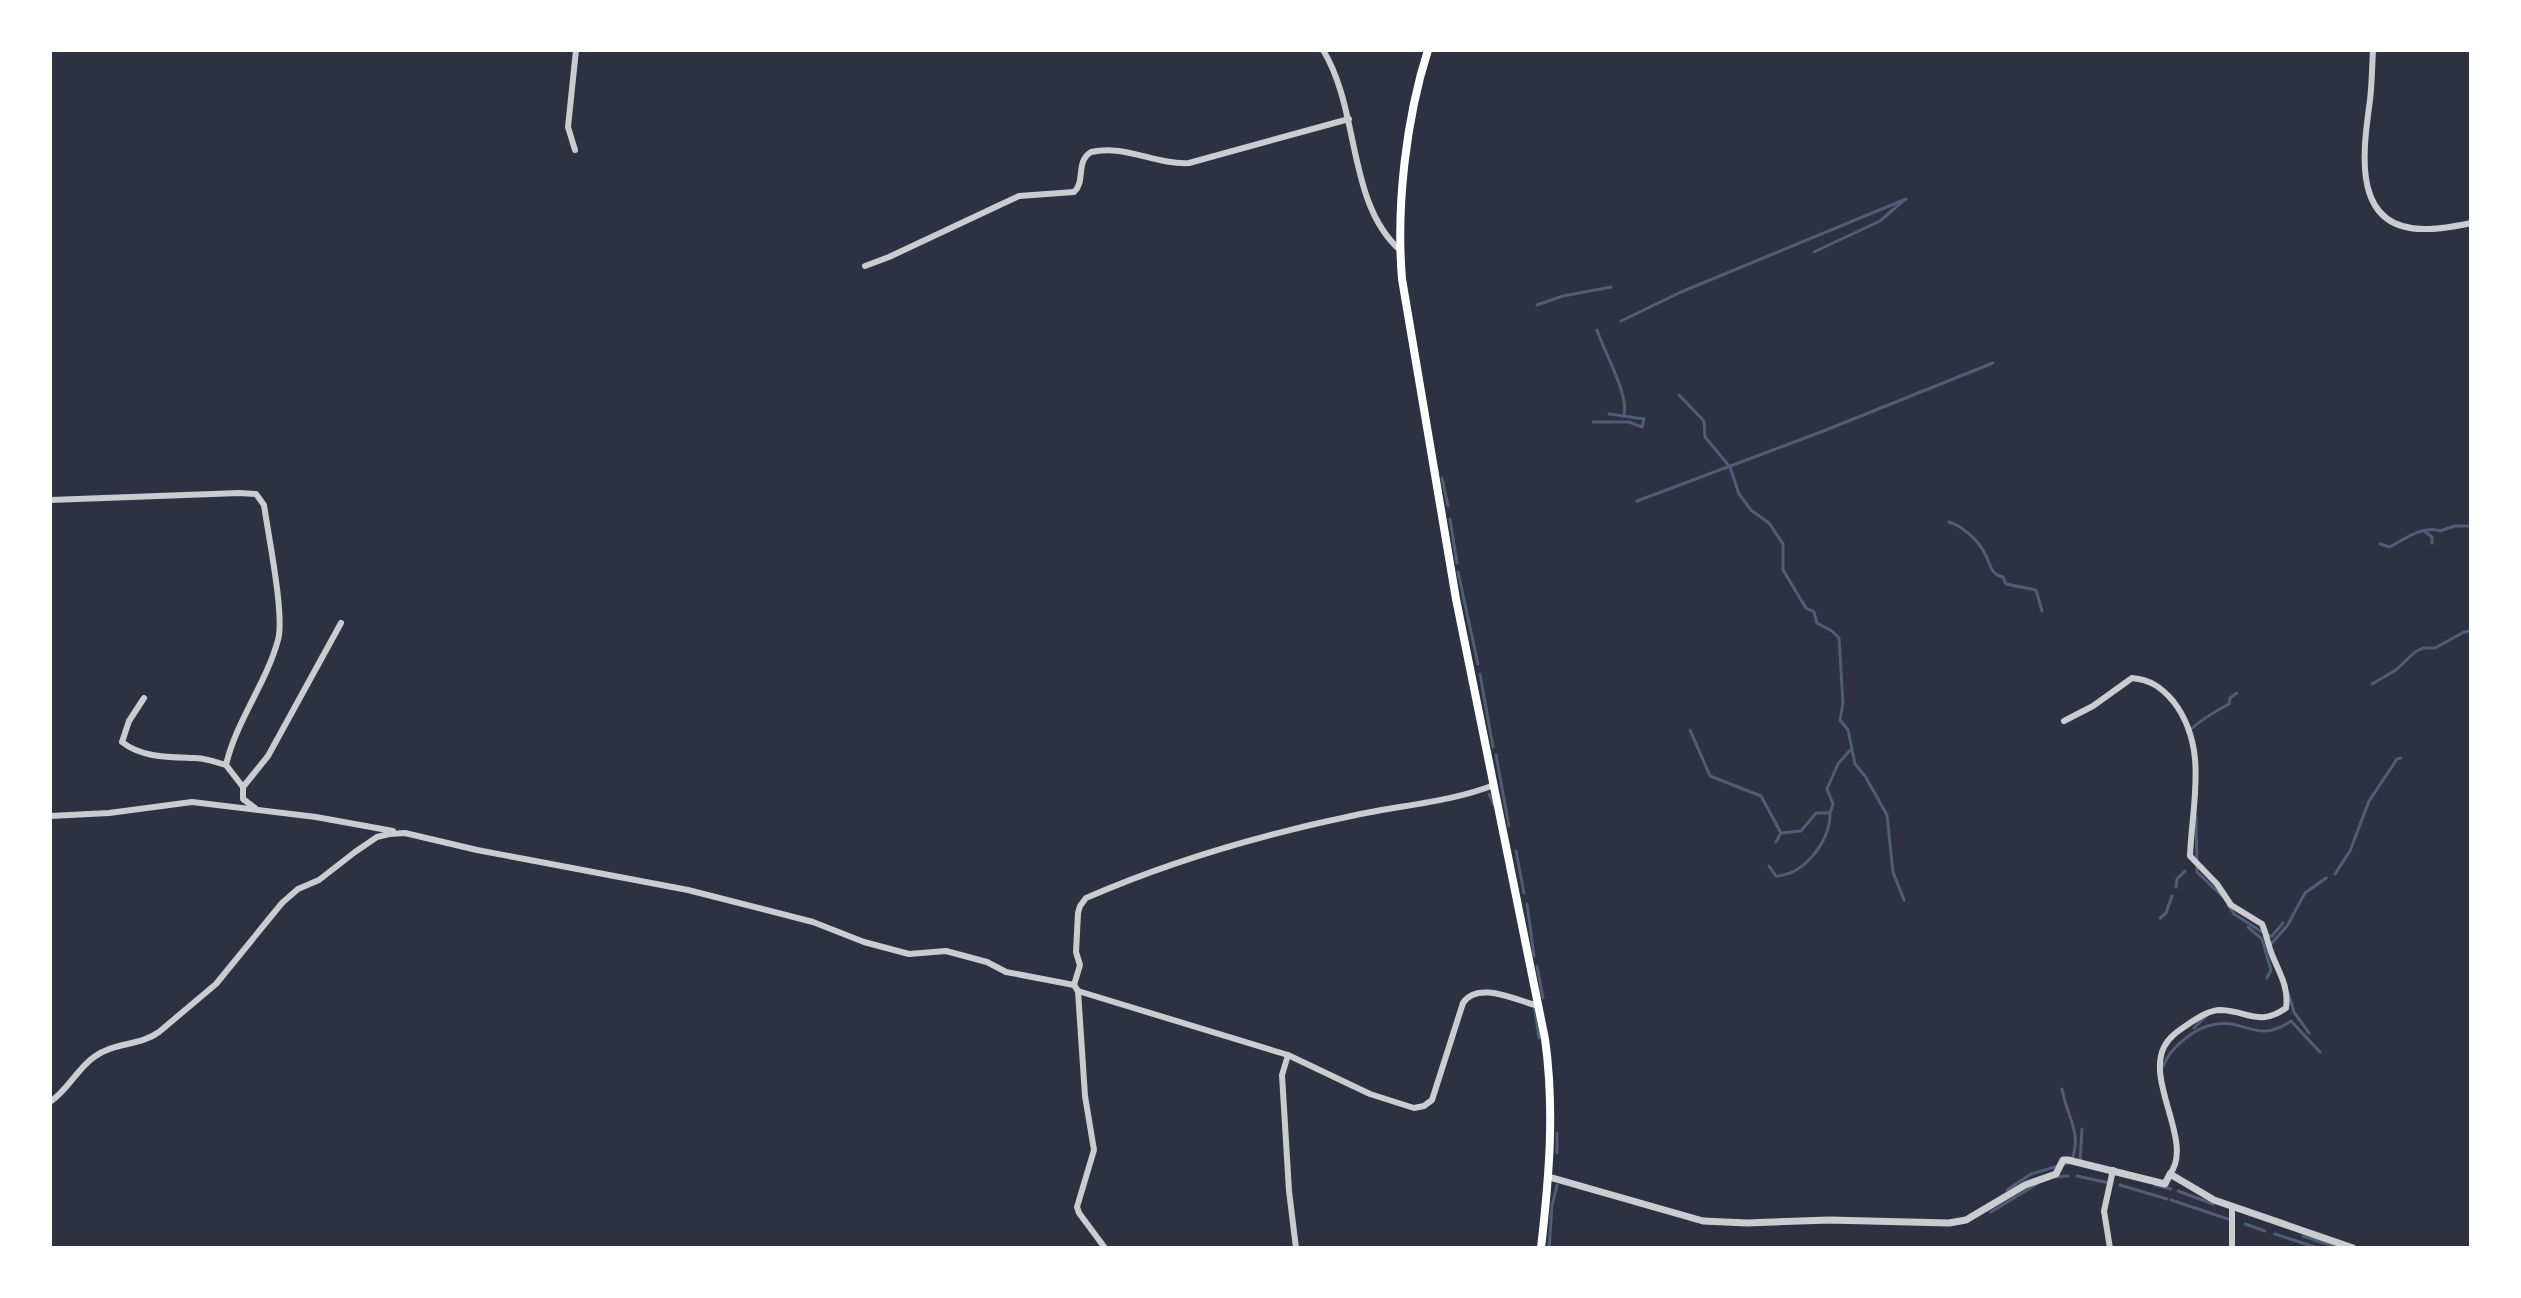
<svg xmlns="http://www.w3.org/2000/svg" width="2521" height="1298" font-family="'Source Sans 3',sans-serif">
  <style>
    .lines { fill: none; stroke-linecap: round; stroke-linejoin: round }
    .stream { stroke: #4f5d75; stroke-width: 3 }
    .minor { stroke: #caccd0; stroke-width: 6 }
    .tertiary { stroke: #caccd0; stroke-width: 7 }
    .secondary { stroke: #fff; stroke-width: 8 }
  </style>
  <rect width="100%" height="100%" fill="#2d3142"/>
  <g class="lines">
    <!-- stream -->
    <g class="stream">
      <polyline points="1814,252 1880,221 1903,201"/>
      <polyline points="1537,305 1563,296 1611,287"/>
      <polyline points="1621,321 1681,292 1906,199"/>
      <path d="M1597 330C1604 352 1629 394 1624 415"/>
      <polyline points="1679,395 1704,421 1705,437 1730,467 1739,494 1751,510 1769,523 1783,544 1783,570 1806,608 1814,612 1817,623 1832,631 1839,638 1843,703 1840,720 1848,730 1855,764 1865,776 1887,815 1893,872 1904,900"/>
      <polyline points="1593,422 1629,422 1642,427 1644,419 1609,414"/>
      <polyline points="1442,478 1448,506"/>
      <polyline points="1637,501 1826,430 1993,363"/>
      <polyline points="1450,519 1457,563"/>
      <path d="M1949 522C1962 526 1977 539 1984 552 1991 563 1989 574 2003 577L2006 584 2036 590 2042 611"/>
      <polyline points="2424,531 2432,537 2432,543"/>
      <path d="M2380 544 2390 547C2404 539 2423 525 2440 531L2455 526H2471"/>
      <polyline points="1458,572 1478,664"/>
      <polyline points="1480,674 1493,747"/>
      <polyline points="2372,684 2396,670 2415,652 2423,648 2435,648 2464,632 2471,631"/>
      <polyline points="1690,730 1710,776 1761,796 1781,833"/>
      <path d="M2189 731C2199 721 2216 711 2229 704L2230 698 2237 693"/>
      <polyline points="1496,755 1509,826"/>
      <polyline points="1489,794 1494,805"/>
      <polyline points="2196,817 2197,872 2221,895"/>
      <polyline points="1776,842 1781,833 1801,831 1816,813 1830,813 1833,804 1827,789 1838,764 1850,750"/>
      <polyline points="1516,851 1524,893"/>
      <path d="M1769 866 1776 876C1804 875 1830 841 1830 815"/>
      <polyline points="2335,874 2350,851 2369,801 2397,759 2401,758"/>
      <polyline points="2176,887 2177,879 2185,871"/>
      <polyline points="1527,904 1534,956"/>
      <polyline points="2228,905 2234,914 2262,932"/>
      <polyline points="2160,918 2166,913 2172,896"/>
      <polyline points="2248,927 2262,939 2271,970 2267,978"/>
      <polyline points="2268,936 2272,936 2283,923"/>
      <polyline points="2271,944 2287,926 2305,893 2326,878"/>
      <polyline points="1537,966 1543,998"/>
      <polyline points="2289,995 2294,1012 2309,1033"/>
      <polyline points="1534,1004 1539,1038"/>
      <polyline points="2194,1028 2207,1015"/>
      <path d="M2163 1067C2169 1048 2196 1026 2217 1024 2248 1020 2257 1044 2291 1021L2320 1052"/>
      <polyline points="1557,1153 1557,1133"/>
      <polyline points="2080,1163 2082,1129"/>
      <polyline points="2077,1176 2109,1183"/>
      <polyline points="2055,1177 2068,1176"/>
      <polyline points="2120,1185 2167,1199"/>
      <polyline points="2155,1185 2171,1189"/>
      <path d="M2007 1190 2031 1174 2071 1162C2083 1132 2067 1118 2062 1089"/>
      <polyline points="2178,1191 2213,1204"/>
      <polyline points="2171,1200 2231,1220"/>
      <polyline points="1991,1212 2037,1184"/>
      <polyline points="2245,1224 2265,1231"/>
      <polyline points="2275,1234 2318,1248"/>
      <polyline points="2303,1236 2339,1248"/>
      <polyline points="1549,1248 1552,1206 1557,1185"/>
    </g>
    <!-- minor -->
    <g class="minor">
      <path d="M1323 50C1360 110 1347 203 1400 250"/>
      <path d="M2373 50C2372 67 2372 83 2370 100 2363 151 2350 232 2428 229 2442 229 2457 226 2471 223"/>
      <polyline points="575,150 568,127 576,50"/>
      <path d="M865 266 889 257 1019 196 1074 192C1086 181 1075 162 1091 152 1124 144 1156 165 1189 163L1349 119"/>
      <path d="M50 500 239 493 256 494 264 505C268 534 285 616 278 640 266 684 236 721 226 765L243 787"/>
      <path d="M144 698 129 721 122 742C142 758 170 757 195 758 205 758 216 762 226 765"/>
      <path d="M2064 721 2093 706 2132 678C2151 680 2161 687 2173 701 2209 747 2192 803 2190 856L2217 884 2231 905 2262 924C2267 935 2268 946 2273 957 2280 974 2289 988 2286 1008 2259 1027 2248 1011 2221 1010 2208 1010 2196 1019 2187 1025 2178 1031 2169 1037 2164 1047 2146 1083 2194 1143 2170 1174"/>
      <polyline points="255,808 243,799 243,787 268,756 341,623"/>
      <polyline points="50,816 109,813 192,802 316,817 393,831"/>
      <path d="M1074 985 1078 991 1288 1055 1370 1094 1414 1108 1424 1106 1432 1100 1463 1003C1478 980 1517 1001 1539 1006"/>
      <polyline points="1078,991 1085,1096 1094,1150 1077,1207 1079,1213 1105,1248"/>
      <polyline points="1288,1055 1282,1075 1289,1191 1296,1248"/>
      <path d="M50 1102C68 1090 77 1069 94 1057 114 1042 140 1046 159 1032L216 984 282 903 298 889 319 880 355 852 377 837 389 834 405 833 477 850 688 890 813 922 864 942 909 954 946 951 987 962 1006 972 1074 985 1080 965 1076 952 1078 913 1080 906 1086 898C1173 860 1264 834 1356 815 1402 805 1451 802 1494 785"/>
      <polyline points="2232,1206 2232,1248"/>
      <polyline points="2110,1248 2104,1211 2113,1170"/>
    </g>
    <!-- tertiary -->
    <polyline class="tertiary" points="1549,1177 1703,1221 1747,1223 1829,1220 1949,1223 1966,1220 2025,1185 2056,1174 2063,1160 2068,1160 2165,1184 2170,1174 2214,1200 2353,1248"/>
    <!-- secondary -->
    <path class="secondary" d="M1428 50C1406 119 1396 206 1402 279L1456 599 1545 1039C1555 1110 1549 1178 1541 1248"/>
  </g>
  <!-- border -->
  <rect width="2521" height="1298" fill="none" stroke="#ffffff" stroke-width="104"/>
</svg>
